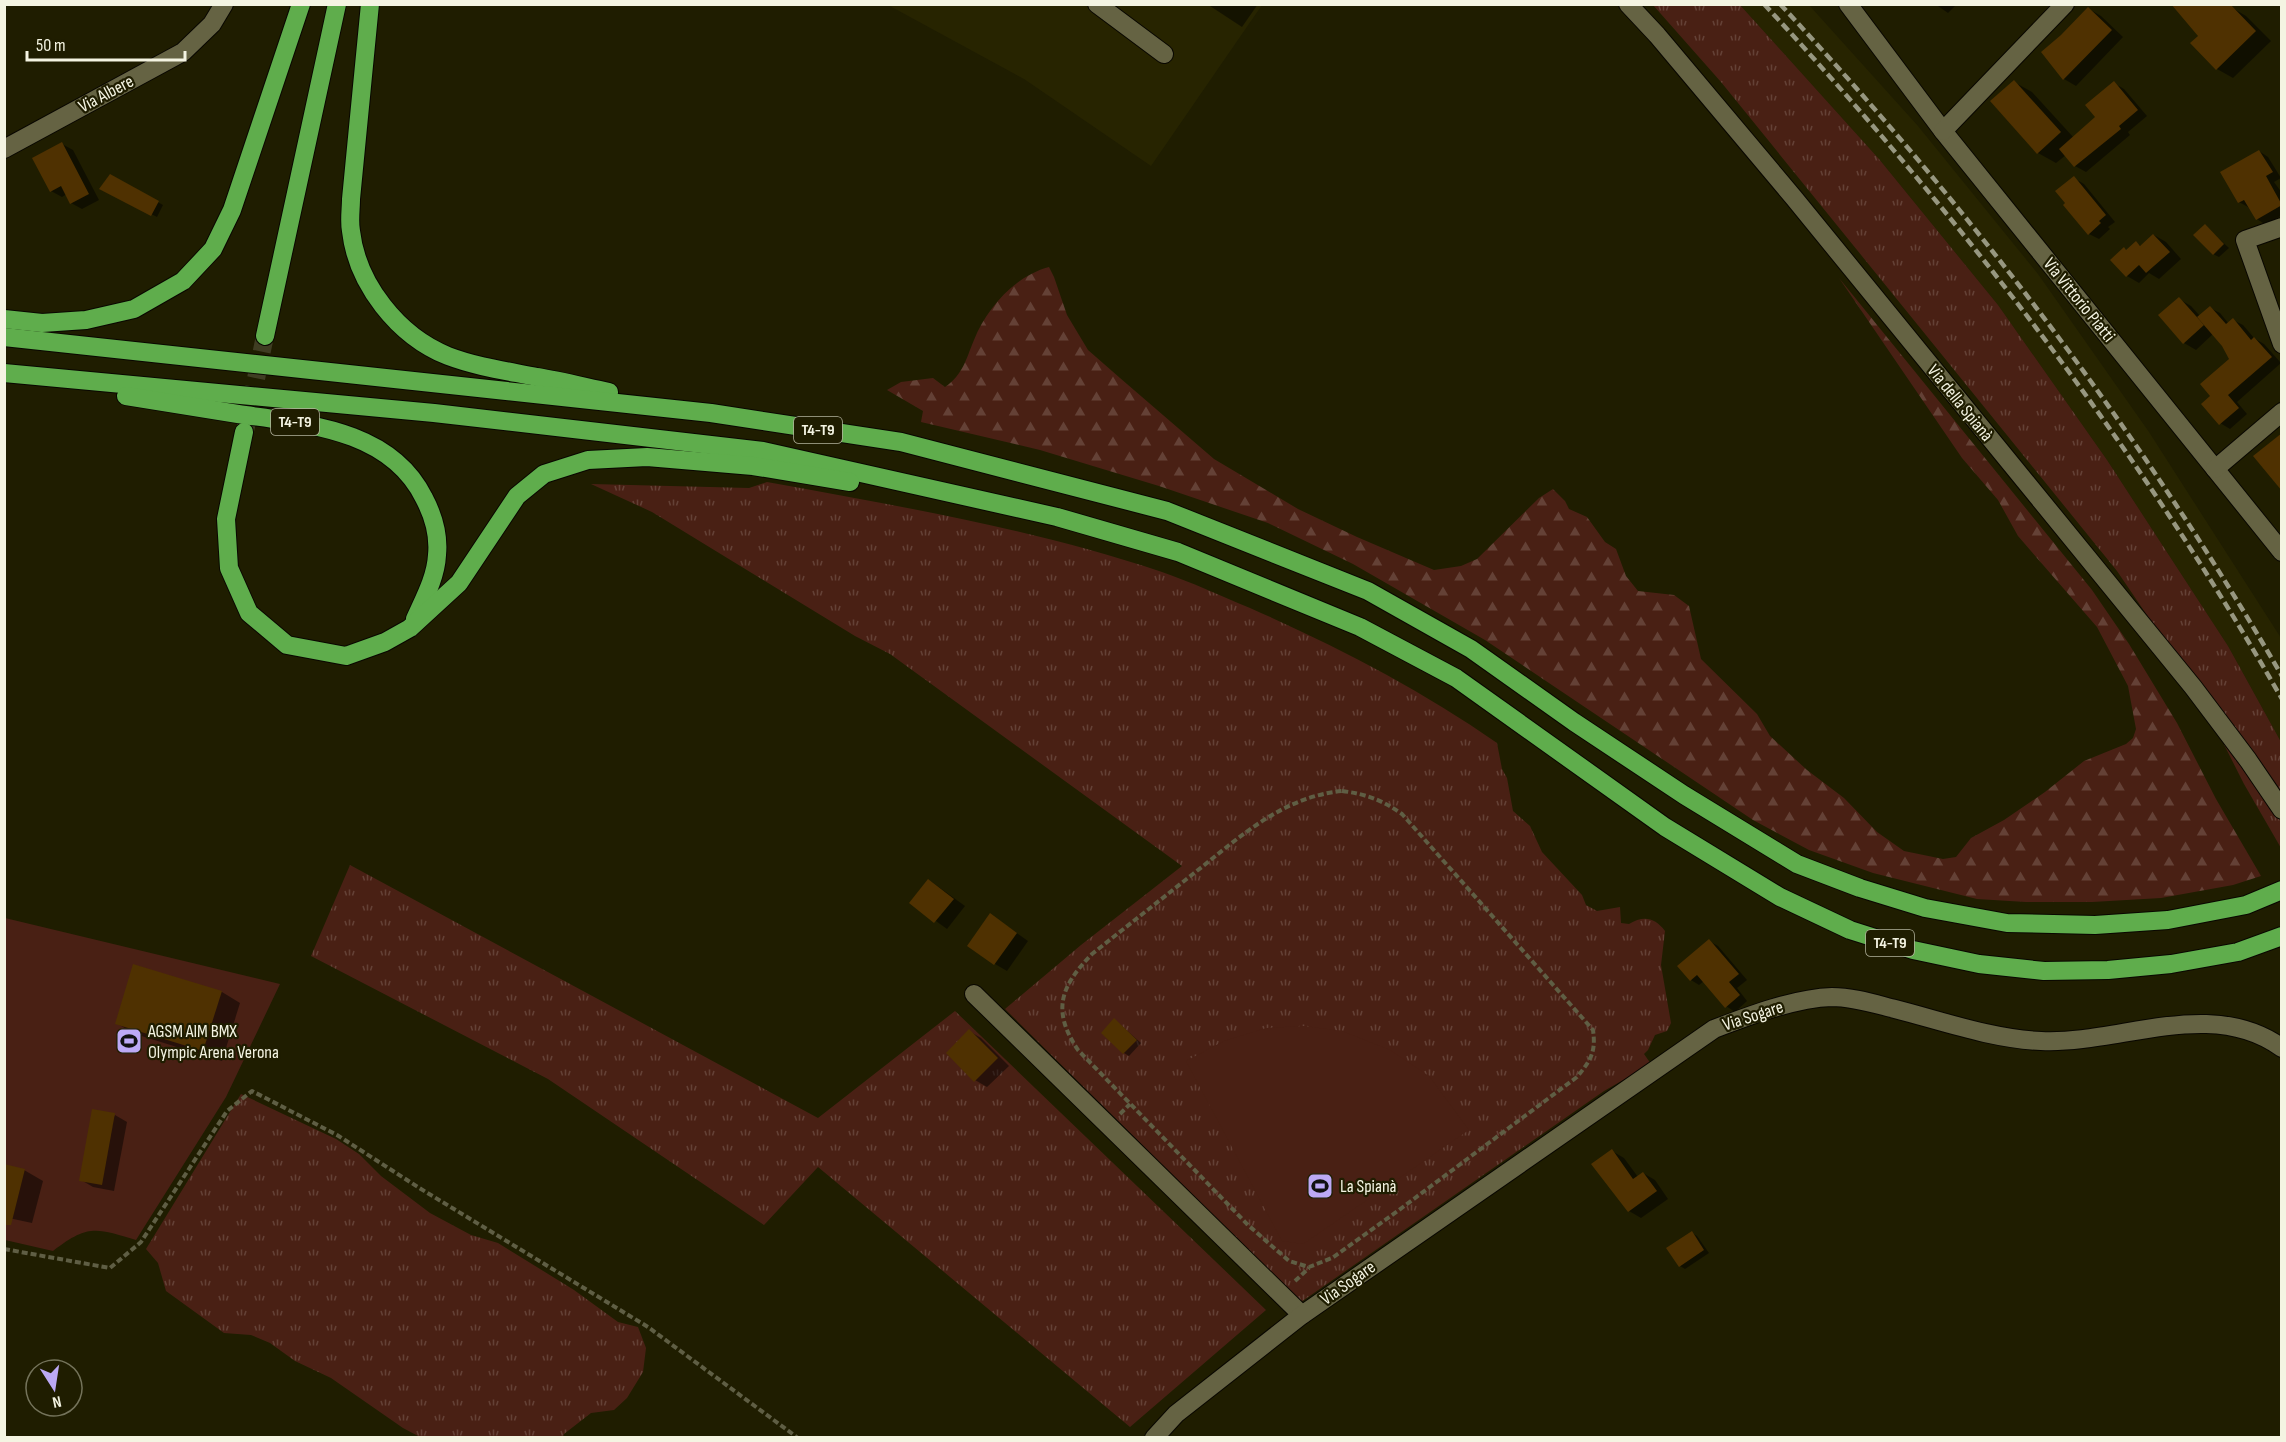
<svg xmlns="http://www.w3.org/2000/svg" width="2286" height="1442" font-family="'Sofia Sans Condensed',sans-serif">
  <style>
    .built { fill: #272400 }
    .grass { fill: url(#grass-tufts) }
    .forest { fill: url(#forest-firs) }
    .pitch { fill: #492014 }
    .shadow { fill: #0007 }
    .building { fill: #4f3101 }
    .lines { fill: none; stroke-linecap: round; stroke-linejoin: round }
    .highway-tunnel { stroke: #3f3d22; stroke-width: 18; stroke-dasharray: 18 9; stroke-linecap: butt }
    .minor-casing { stroke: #090700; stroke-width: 20 }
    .highway-casing { stroke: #090700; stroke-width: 20 }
    .path { stroke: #5f5e44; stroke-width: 4; stroke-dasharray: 6 3; stroke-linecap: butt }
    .minor { stroke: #656343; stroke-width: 18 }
    .highway { stroke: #5fad4c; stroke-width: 18 }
    .rail { stroke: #979780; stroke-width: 4.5; stroke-dasharray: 9 4.5; stroke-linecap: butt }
    .labels { text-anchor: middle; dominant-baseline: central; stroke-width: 4.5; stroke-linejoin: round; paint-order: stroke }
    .shield { fill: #1f1d00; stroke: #b4b49e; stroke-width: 1.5 }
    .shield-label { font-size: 16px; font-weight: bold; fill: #f4f4e2 }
    .street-label { font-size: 18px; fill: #f4f4e2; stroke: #1f1d00 }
    .poi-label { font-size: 18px; fill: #f4f4e2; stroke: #1f1d00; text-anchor: start }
  </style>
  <defs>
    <pattern id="grass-tufts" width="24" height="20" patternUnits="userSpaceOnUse" patternTransform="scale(1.5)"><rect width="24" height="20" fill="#492014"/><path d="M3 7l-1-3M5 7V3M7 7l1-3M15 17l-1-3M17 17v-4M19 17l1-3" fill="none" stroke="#644136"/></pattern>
    <pattern id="forest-firs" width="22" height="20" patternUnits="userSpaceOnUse" patternTransform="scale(1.5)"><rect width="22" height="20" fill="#492014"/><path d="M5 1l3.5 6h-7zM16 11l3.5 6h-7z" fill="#644136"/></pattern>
  </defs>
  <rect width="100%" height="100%" fill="#1f1d00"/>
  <!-- built -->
  <g class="built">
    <polygon points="888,5 1262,5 1151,166 1024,79"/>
    <polygon points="1740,5 1809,5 1918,126 2038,274 2149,432 2281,638 2281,742 2228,646 2107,460 1998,305 1879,159"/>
  </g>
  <!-- grass -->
  <g class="grass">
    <polygon points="1653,5 1740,5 1879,159 1998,305 2107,460 2228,646 2281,742 2281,848 2244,784 2205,707 2155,627 2117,571 1721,82"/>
    <path d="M767 482C899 506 1034 529 1162 572 1191 582 1221 596 1250 608 1336 646 1420 689 1497 743L1502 769 1507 778 1513 811 1530 826 1542 852 1582 895 1586 905 1597 911 1620 907 1621 923 1629 924C1644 915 1655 918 1665 931L1661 965 1671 1023 1667 1031 1655 1035 1648 1050 1644 1054 1651 1064 1604 1091 1301 1302 1005 1009 1081 945 1182 866 890 654 855 636 652 512 591 484 749 488Z"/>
    <polygon points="350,865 818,1118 955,1011 1266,1310 1130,1427 818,1167 764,1225 548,1079 311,956"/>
    <polygon points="241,1094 336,1139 359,1154 381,1176 430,1213 471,1235 498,1243 574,1290 618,1322 638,1327 646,1348 643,1372 627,1398 614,1410 591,1413 564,1434 563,1437 420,1437 403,1428 331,1378 295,1361 270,1343 251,1335 224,1333 166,1291 158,1263 146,1249"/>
  </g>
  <!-- forest -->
  <path class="forest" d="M1049 267 1054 277 1067 315 1088 350 1120 378 1214 459 1298 509 1357 537 1434 570 1461 566 1477 559 1539 498 1553 489 1565 501 1569 509 1587 517 1605 542 1616 549 1626 576 1638 591 1674 595 1689 606 1701 659 1757 714 1770 736 1807 770 1844 798 1877 832 1904 851 1943 859 1956 857 1971 838 2004 820 2045 792 2084 761 2126 744 2133 738 2136 729 2128 686 2097 627 2018 536 1998 500 1962 458 1839 278 2092 590 2129 644 2177 723 2216 799 2261 876 2233 885 2161 898 2092 902H2026L1977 899 1873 873 1809 850 1753 820 1485 640 1353 564 1268 523 1159 486 1040 450 921 422 923 411 887 390 901 382 933 378 945 387C963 375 966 359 974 340 987 308 1015 276 1049 267Z"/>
  <!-- pitch -->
  <g class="pitch">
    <path d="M5 918 280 984 226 1097 136 1240C96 1228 88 1224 53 1251L5 1240Z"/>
    <polygon points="1304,1026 1342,1031 1390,1050 1429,1076 1469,1130 1303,1244 1282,1241 1186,1061 1224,1041 1266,1028"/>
  </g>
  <!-- shadow -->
  <g class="shadow">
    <polygon points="1207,4 1258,4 1242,27"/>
    <polygon points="1935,4 1957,4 1948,13"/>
    <polygon points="2231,7 2246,16 2271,41 2233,78 2217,69 2200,36"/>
    <polygon points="2089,9 2101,16 2123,37 2076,86 2064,79 2043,52 2062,37"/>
    <polygon points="2014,82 2032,92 2074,138 2097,117 2114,83 2124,89 2147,116 2128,132 2130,135 2086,172 2075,166 2066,155 2056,163 2038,153"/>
    <polygon points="62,144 73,150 99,200 82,209 71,203 67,194 62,197 51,191"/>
    <polygon points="2259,151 2268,157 2281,178 2274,182 2282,193 2282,215 2266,225 2257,219 2248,207 2239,202"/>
    <polygon points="110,176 163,205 157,217 101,188"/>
    <polygon points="2074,178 2084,184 2115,222 2108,227 2110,229 2099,239 2089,234"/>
    <polygon points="2205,226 2229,248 2219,257 2213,254"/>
    <polygon points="2154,235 2166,242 2181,259 2159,279 2149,273 2139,283 2127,276 2124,249 2127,251 2136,243 2141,246"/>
    <polygon points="2179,299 2191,306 2200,316 2210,308 2220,313 2229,324 2233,320 2243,325 2254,338 2264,344 2281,363 2237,402 2247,414 2230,429 2220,423 2212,397 2233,357 2213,334 2196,350 2184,343"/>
    <polygon points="929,880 965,906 947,929 911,903"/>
    <polygon points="991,915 1028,941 1007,971 995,964"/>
    <polygon points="1709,941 1718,946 1747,980 1737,988 1747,1001 1735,1012 1726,1006 1704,981 1699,985 1691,980"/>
    <polygon points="134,965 222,992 240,1003 222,1061 135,1034 116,1023"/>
    <polygon points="1115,1020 1141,1043 1129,1056 1124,1053"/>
    <polygon points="969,1031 981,1038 1009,1066 987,1087 975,1080"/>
    <polygon points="115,1115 127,1122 114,1191 93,1187 81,1180"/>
    <polygon points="1612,1151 1624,1158 1638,1177 1643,1173 1655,1180 1668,1199 1641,1218 1629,1211"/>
    <polygon points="24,1170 43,1181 32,1223 4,1217"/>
    <polygon points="1692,1233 1697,1236 1709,1253 1685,1269 1680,1266"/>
  </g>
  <!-- building -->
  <g class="building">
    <polygon points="2171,4 2230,4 2256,31 2216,70 2190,43 2198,36"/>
    <polygon points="2088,7 2112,30 2063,80 2041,52 2061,35"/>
    <polygon points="2014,80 2061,132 2037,154 1990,101"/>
    <polygon points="2114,81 2138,110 2119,126 2121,129 2074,167 2059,149 2095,117 2085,105"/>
    <polygon points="62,142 89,194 70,204 61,186 50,192 32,158"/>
    <polygon points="2259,150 2273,172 2266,176 2282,205 2256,220 2244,200 2238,203 2220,172"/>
    <polygon points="110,174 159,201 151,216 99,189"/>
    <polygon points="2074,176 2106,215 2099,221 2101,223 2088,235 2063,205 2065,203 2055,191"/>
    <polygon points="2205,224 2224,244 2213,255 2193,235"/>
    <polygon points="2153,234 2170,252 2146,273 2139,265 2126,277 2110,260 2124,247 2126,250 2136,241 2140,246"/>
    <polygon points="2179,297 2204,325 2183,344 2158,315"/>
    <polygon points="2210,306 2226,324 2233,318 2251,340 2254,337 2272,357 2228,395 2239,408 2219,425 2201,404 2210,396 2200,384 2229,359 2222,346 2197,317"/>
    <polygon points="2282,433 2282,491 2253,456"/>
    <polygon points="928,879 954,899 934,923 909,903"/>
    <polygon points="990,913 1017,933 994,965 967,946"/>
    <polygon points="1709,939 1739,974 1729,982 1740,995 1725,1008 1697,975 1690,981 1677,966"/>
    <polygon points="133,964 222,991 203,1051 115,1024"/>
    <polygon points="1114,1018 1137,1040 1123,1054 1101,1033"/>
    <polygon points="969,1029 998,1058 974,1082 946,1053"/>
    <polygon points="92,1109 115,1113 102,1185 79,1181"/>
    <polygon points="1612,1149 1633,1179 1643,1172 1657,1191 1628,1212 1591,1164"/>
    <polygon points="4,1164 25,1169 11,1225 4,1225"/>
    <polygon points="1692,1231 1704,1250 1679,1267 1666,1248"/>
  </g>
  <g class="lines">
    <!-- highway-tunnel -->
    <polyline class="highway-tunnel" points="245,431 265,336"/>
    <!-- minor casing -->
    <g class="minor-casing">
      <g id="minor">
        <polyline points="1097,4 1164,54"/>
        <polyline points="1628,4 1657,35 1794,198 2193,687 2248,760 2282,810"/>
        <polyline points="1848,4 1943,131 2282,552"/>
        <polyline points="1943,131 2065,4"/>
        <polyline points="4,149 183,52 212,24 224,4"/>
        <polyline points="2282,227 2245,240 2282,344"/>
        <polyline points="2215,469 2282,412"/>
        <polyline points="974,994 1302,1315"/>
        <path d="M1154 1438 1176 1414 1302 1315 1714 1029C1748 1016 1795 998 1832 997 1853 997 1875 1004 1895 1009 1942 1021 1992 1039 2041 1041 2119 1045 2211 996 2282 1048"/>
      </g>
    </g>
    <!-- highway casing -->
    <g class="highway-casing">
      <g id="highway">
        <path d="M370 4 351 199C351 209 349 221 351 231 357 284 398 336 448 356 477 367 507 371 537 377 561 381 585 387 609 392"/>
        <polyline points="4,319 42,323 86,320 134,309 183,281 213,249 232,210 301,4"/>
        <polyline points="265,336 337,4"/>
        <polyline points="4,337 711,413 901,442 1167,511 1368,591 1471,649 1574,722 1684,795 1797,864 1860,888 1925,908 2007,923 2095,925 2168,920 2246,905 2282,890"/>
        <polyline points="4,373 434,413 763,451 1057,517 1178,552 1360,627 1456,678 1665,827 1780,897 1850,930 1913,950 1979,964 2044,971 2108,970 2171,964 2238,952 2282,936"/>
        <path d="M126 396C163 402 201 408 238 414 306 424 390 429 424 498 433 515 439 535 437 555 436 577 424 599 415 619"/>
        <polyline points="244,432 226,519 229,568 249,613 287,645 346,656 385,642 410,628 459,583 517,496 544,474 588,460 647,457 753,466 850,482"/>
      </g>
    </g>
    <!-- path -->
    <g class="path">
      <path d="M1342 791C1366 794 1382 800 1402 814L1593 1030C1596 1052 1591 1060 1577 1077L1399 1210 1332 1258 1309 1267 1289 1261 1248 1225 1078 1050C1051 1010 1061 986 1092 954 1126 927 1159 901 1193 874 1239 838 1281 797 1342 791Z"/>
      <polyline points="1120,1114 1130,1104"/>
      <polyline points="4,1249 110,1268 141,1242 227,1111 252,1091 337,1135 421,1189 648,1327 798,1438"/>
      <polyline points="1295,1281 1309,1268"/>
    </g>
    <!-- minor -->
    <use href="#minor" class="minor"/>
    <!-- highway -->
    <use href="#highway" class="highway"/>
    <!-- rail -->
    <g class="rail">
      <path d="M1764 4C1961 217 2138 447 2282 699"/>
      <path d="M1780 4C1971 209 2142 434 2282 676"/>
    </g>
  </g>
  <!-- icons -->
  <defs>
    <g id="stadium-square" transform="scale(1.35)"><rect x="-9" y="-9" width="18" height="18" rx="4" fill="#bca9f5" stroke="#1f1d00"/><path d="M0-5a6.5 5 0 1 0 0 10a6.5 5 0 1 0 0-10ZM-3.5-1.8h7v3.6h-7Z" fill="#111"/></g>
  </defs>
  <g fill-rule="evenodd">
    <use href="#stadium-square" x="129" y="1041"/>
    <use href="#stadium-square" x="1320" y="1186"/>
  </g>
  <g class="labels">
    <!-- shield labels -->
    <g class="shield">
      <rect x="271" y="409" width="48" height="26" rx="4.5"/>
      <rect x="794" y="417" width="48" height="26" rx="4.5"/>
      <rect x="1866" y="930" width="48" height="26" rx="4.5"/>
    </g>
    <g class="shield-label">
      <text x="295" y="422">T4-T9</text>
      <text x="818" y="430">T4-T9</text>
      <text x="1890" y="943">T4-T9</text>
    </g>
    <!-- street labels -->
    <g class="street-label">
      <text transform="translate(106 94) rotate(-28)">Via Albere</text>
      <text transform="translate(2079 300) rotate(51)">Via Vittorio Piatti</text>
      <text transform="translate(1960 403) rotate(51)">Via della Spianà</text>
      <text transform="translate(1753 1016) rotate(-18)">Via Sogare</text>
      <text transform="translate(1348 1283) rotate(-35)">Via Sogare</text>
    </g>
    <!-- poi labels -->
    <g class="poi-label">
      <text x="148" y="1031">AGSM AIM BMX<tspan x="148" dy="21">Olympic Arena Verona</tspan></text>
      <text x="1340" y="1186">La Spianà</text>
    </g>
  </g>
  <!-- border -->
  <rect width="2286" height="1442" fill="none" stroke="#f4f4e2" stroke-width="12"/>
  <!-- north arrow -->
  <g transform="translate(54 1388) rotate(168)"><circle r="28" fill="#1f1d00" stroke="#74735a" stroke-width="1.5"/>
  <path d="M0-4.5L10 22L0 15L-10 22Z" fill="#bca9f5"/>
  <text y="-9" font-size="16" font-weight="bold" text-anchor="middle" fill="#f4f4e2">N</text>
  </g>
  <!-- scale -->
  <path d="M27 51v9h158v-9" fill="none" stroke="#f4f4e2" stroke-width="3"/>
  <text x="36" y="51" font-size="18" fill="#f4f4e2" stroke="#1f1d00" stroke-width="4.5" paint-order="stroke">50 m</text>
</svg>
